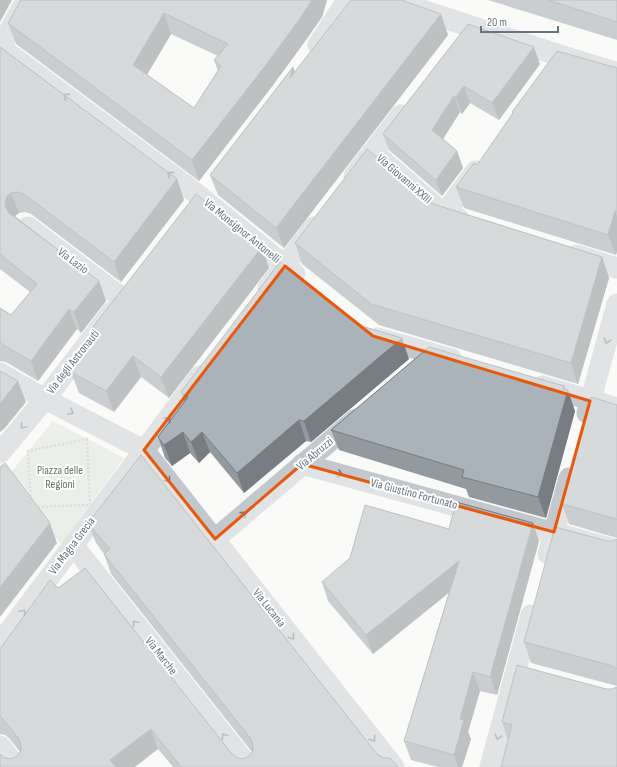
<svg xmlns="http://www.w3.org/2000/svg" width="617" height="767" font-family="'Sofia Sans Condensed',sans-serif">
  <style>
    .green { fill: #dadfd7 }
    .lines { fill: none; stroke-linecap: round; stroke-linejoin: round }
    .path { stroke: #bbbfc2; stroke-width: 2.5; stroke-dasharray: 2 2; stroke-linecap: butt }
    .minor { stroke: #c3c8cc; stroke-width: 21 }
    .tertiary { stroke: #c3c8cc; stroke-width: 22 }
    .wall { fill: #929a9f; fill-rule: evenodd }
    .shaded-wall { fill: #777d82 }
    .building { fill: #aab3b9; stroke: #777d82; fill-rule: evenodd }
    .oneway { stroke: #6a7a87 }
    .marked { fill: none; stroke: #e8590c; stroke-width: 3; stroke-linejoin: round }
    .labels { text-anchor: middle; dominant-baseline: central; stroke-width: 4; stroke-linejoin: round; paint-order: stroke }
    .street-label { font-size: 12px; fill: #657683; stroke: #fff }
    .park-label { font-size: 12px; fill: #687a64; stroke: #fff }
  </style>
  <rect width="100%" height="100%" fill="#fafaf8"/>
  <!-- green -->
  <polygon class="green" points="53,421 124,458 61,544 8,476"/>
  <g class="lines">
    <!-- path -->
    <polygon class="path" points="87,439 90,505 31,507 28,451"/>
    <!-- minor -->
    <g class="minor">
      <polyline points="318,45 347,0"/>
      <polyline points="0,47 201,197 295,274"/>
      <polyline points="0,48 26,0"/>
      <polyline points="373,152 444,214 458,218"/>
      <polyline points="354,176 401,115"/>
      <polyline points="444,214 476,171"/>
      <polyline points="28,227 122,298"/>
      <polyline points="577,255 617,268"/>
      <polyline points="268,288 314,227"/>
      <polyline points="378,338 452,359"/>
      <polyline points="0,373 45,399 144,450 394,767"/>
      <polyline points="543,386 617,408"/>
      <polyline points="587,413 617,304"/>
      <polyline points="0,453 45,399 112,312"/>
      <polyline points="302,464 617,550"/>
      <polyline points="215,539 356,419"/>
      <polyline points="73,545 249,767"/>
      <polyline points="548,554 569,478"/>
      <polyline points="0,643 200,376"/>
      <polyline points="0,746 17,767"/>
      <polyline points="490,767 531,615"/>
    </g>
    <!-- tertiary -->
    <polyline class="tertiary" points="390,0 561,56 617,73"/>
  </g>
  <!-- wall -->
  <g class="wall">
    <path d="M21 0H327L322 17 306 40 273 85 199 181 16 44 8 23ZM171 34 218 56 214 60 218 71 194 108 147 75Z"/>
    <polygon points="488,0 617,0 617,40"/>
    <polygon points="468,24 540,64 499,120 470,103 462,114 460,112 443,139 457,151 463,168 442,196 389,150 383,134"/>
    <polygon points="448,35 284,248 218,195 210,175 293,67 295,72"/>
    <polygon points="0,47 177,179 184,200 121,282 31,214 25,212 19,213 15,216 99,281 106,301 81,333 77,329 38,381 6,362 0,361 0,308 11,315 30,292 0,269"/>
    <polygon points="617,68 617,251 616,255 464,208 456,187 477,165 512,114 512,112"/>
    <polygon points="430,203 602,257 609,278 578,384 379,325 302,264 295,243"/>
    <polygon points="262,247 269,268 169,398 141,377 114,412 79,393 71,372 97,338 93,327"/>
    <polygon points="358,325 409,359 311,442 306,441 244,493 210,452 199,463 190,453 172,466 165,458 158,437 184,402 181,392"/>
    <polygon points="565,389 575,411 546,518 469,497 466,489 339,450 331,430"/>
    <polygon points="617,405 617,538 569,524 562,504"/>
    <polygon points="88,523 377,754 398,767 173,767 158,749 0,767 5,758 11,759 17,756 20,752 9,738 5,735 0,734 0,649 58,588 232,754 238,758 243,759 249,756 252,752 111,574 104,554 96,543"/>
    <polygon points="449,529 539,541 497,695 480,691 468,732 471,739 462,767 438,767 411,760 404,741 449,592 373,654 328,601 322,582"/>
    <polygon points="617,539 617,686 531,663 524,642 607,541 613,541"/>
    <polygon points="606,689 612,689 508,740 502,722"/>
  </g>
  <!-- shaded-wall -->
  <g class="shaded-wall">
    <polygon points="0,0 12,0 0,22"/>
    <polygon points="312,0 327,0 322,17 306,40 273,85 199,181 192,160"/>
    <polygon points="164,13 171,34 140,86 133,65"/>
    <polygon points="441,14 448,35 284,248 276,228"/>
    <polygon points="534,47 540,64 499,120 492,103"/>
    <polygon points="293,67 301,88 290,78"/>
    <polygon points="464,86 470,103 462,114 456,97"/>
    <polygon points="454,96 460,112 438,147 432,130"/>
    <polygon points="457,151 463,168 442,196 436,180"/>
    <polygon points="177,179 184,200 121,282 114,262"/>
    <polygon points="11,193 19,213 15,216 12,223 6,208 5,202 7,196"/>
    <polygon points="615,211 617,216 617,251 616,255 608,235"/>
    <polygon points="262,247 269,268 169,398 161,377"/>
    <polygon points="602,257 609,278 578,384 571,363"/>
    <polygon points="99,281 106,301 81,333 74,312"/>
    <polygon points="69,309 77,329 38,381 31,361"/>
    <polygon points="402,338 409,359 311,442 304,421"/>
    <polygon points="133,356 141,377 114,412 106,391"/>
    <polygon points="18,381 26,402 5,428 0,432 0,404"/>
    <polygon points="564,386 567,394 568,390 575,411 546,518 538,497"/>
    <polygon points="299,420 306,441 244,493 237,473"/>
    <polygon points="183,432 190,453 172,466 164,445"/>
    <polygon points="202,432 210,452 199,463 191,442"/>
    <polygon points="50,523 57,543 0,617 0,587"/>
    <polygon points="533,523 539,541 497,695 490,677"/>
    <polygon points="459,561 466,579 373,654 366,635"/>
    <polygon points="473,672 480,691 468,732 471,739 462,767 458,767 454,755 460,719"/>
    <polygon points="151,729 158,749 135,767 112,767 110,760"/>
  </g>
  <!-- building -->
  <g class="building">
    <path d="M21 0H312L299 20 266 65 192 160 8 23ZM164 13 228 44 214 60 221 66 194 108 133 65Z"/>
    <polygon points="351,0 401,0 441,14 276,228 210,175 293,67 290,78"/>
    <polygon points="548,0 617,0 617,22"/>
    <polygon points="468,24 534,47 492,103 464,86 456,97 454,96 432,130 457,151 436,180 383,134"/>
    <polygon points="0,47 177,179 114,262 24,194 18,192 11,193 7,196 5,202 6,208 9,213 99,281 74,312 69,309 31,361 0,343 0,308 11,315 37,284 0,254"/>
    <polygon points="557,51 617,68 617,212 615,211 608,235 456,187 474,163 477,165 513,113 512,112"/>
    <polygon points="367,149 430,203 602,257 571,363 371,304 295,243"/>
    <polygon points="196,194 262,247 161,377 133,356 106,391 71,372 101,333 93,327"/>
    <polygon points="280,262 358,325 402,338 304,421 299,420 237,473 202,432 191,442 183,432 164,445 158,437 188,397 181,392"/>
    <polygon points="429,347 564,386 563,389 568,390 538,497 462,477 464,470 331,430"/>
    <polygon points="0,371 18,381 0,404"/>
    <polygon points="591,397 617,405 617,520 613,518 562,504"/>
    <polygon points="141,455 377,754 383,758 390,758 398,767 181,767 151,729 110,760 116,767 0,767 0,754 5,758 11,759 17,756 21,751 21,745 19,739 2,718 0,717 0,649 50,580 58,588 85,568 232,754 238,758 243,759 249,756 253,751 253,745 251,739 104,554 110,549 88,523"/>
    <polygon points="5,463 50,523 0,587 0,467"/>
    <polygon points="456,502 533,523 490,677 473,672 460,719 464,720 454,755 404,741 459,561 366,635 322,582 350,558 365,505 449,529"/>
    <polygon points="555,527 607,541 613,541 617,539 617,669 613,666 524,642"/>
    <polygon points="517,665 606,689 612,689 617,687 617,767 501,767 512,725 502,722"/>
  </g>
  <!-- one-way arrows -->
  <defs><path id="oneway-chevron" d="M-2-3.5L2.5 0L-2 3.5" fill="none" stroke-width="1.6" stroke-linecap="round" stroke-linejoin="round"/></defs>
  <g class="oneway">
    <use href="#oneway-chevron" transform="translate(66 96) rotate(-143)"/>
    <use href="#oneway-chevron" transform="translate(170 174) rotate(-143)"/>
    <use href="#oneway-chevron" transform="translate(607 341) rotate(105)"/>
    <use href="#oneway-chevron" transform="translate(71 412) rotate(27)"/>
    <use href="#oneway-chevron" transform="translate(168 419) rotate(-53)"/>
    <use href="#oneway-chevron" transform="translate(23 426) rotate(130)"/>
    <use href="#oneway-chevron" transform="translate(340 474) rotate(15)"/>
    <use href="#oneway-chevron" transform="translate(168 480) rotate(52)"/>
    <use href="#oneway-chevron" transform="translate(244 514) rotate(-41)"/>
    <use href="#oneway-chevron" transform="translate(23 612) rotate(-53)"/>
    <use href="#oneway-chevron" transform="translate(135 623) rotate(-128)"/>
    <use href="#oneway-chevron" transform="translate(292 637) rotate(52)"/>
    <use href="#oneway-chevron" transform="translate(224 736) rotate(-128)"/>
    <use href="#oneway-chevron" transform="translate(498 737) rotate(105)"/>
    <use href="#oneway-chevron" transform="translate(373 739) rotate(52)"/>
  </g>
  <!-- marked area -->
  <path d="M0 0H617V767H0ZM285 266 373 336 590 401 554 532 302 464 215 539 144 450Z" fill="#fafaf8" fill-opacity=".55" fill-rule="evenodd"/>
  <path class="marked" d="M285 266 373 336 590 401 554 532 302 464 215 539 144 450Z"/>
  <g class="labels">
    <!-- street labels -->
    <g class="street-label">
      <text transform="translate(404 179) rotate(41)">Via Giovanni XXIII</text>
      <text transform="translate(242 231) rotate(39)">Via Monsignor Antonelli</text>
      <text transform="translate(73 261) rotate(37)">Via Lazio</text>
      <text transform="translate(73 362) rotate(-52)">Via degli Astronauti</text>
      <text transform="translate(315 454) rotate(-40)">Via Abruzzi</text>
      <text transform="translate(414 494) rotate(15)">Via Giustino Fortunato</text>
      <text transform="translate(72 546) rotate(-53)">Via Magna Grecia</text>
      <text transform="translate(269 608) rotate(52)">Via Lucania</text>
      <text transform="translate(161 656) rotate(52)">Via Marche</text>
    </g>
    <!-- park labels -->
    <g class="park-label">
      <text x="60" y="470">Piazza delle<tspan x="60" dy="14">Regioni</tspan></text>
    </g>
  </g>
  <!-- scale -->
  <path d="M481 26v6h77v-6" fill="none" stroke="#657683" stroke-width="2"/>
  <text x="487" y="26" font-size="12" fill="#657683" stroke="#ffffff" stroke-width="3" paint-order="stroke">20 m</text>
</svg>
